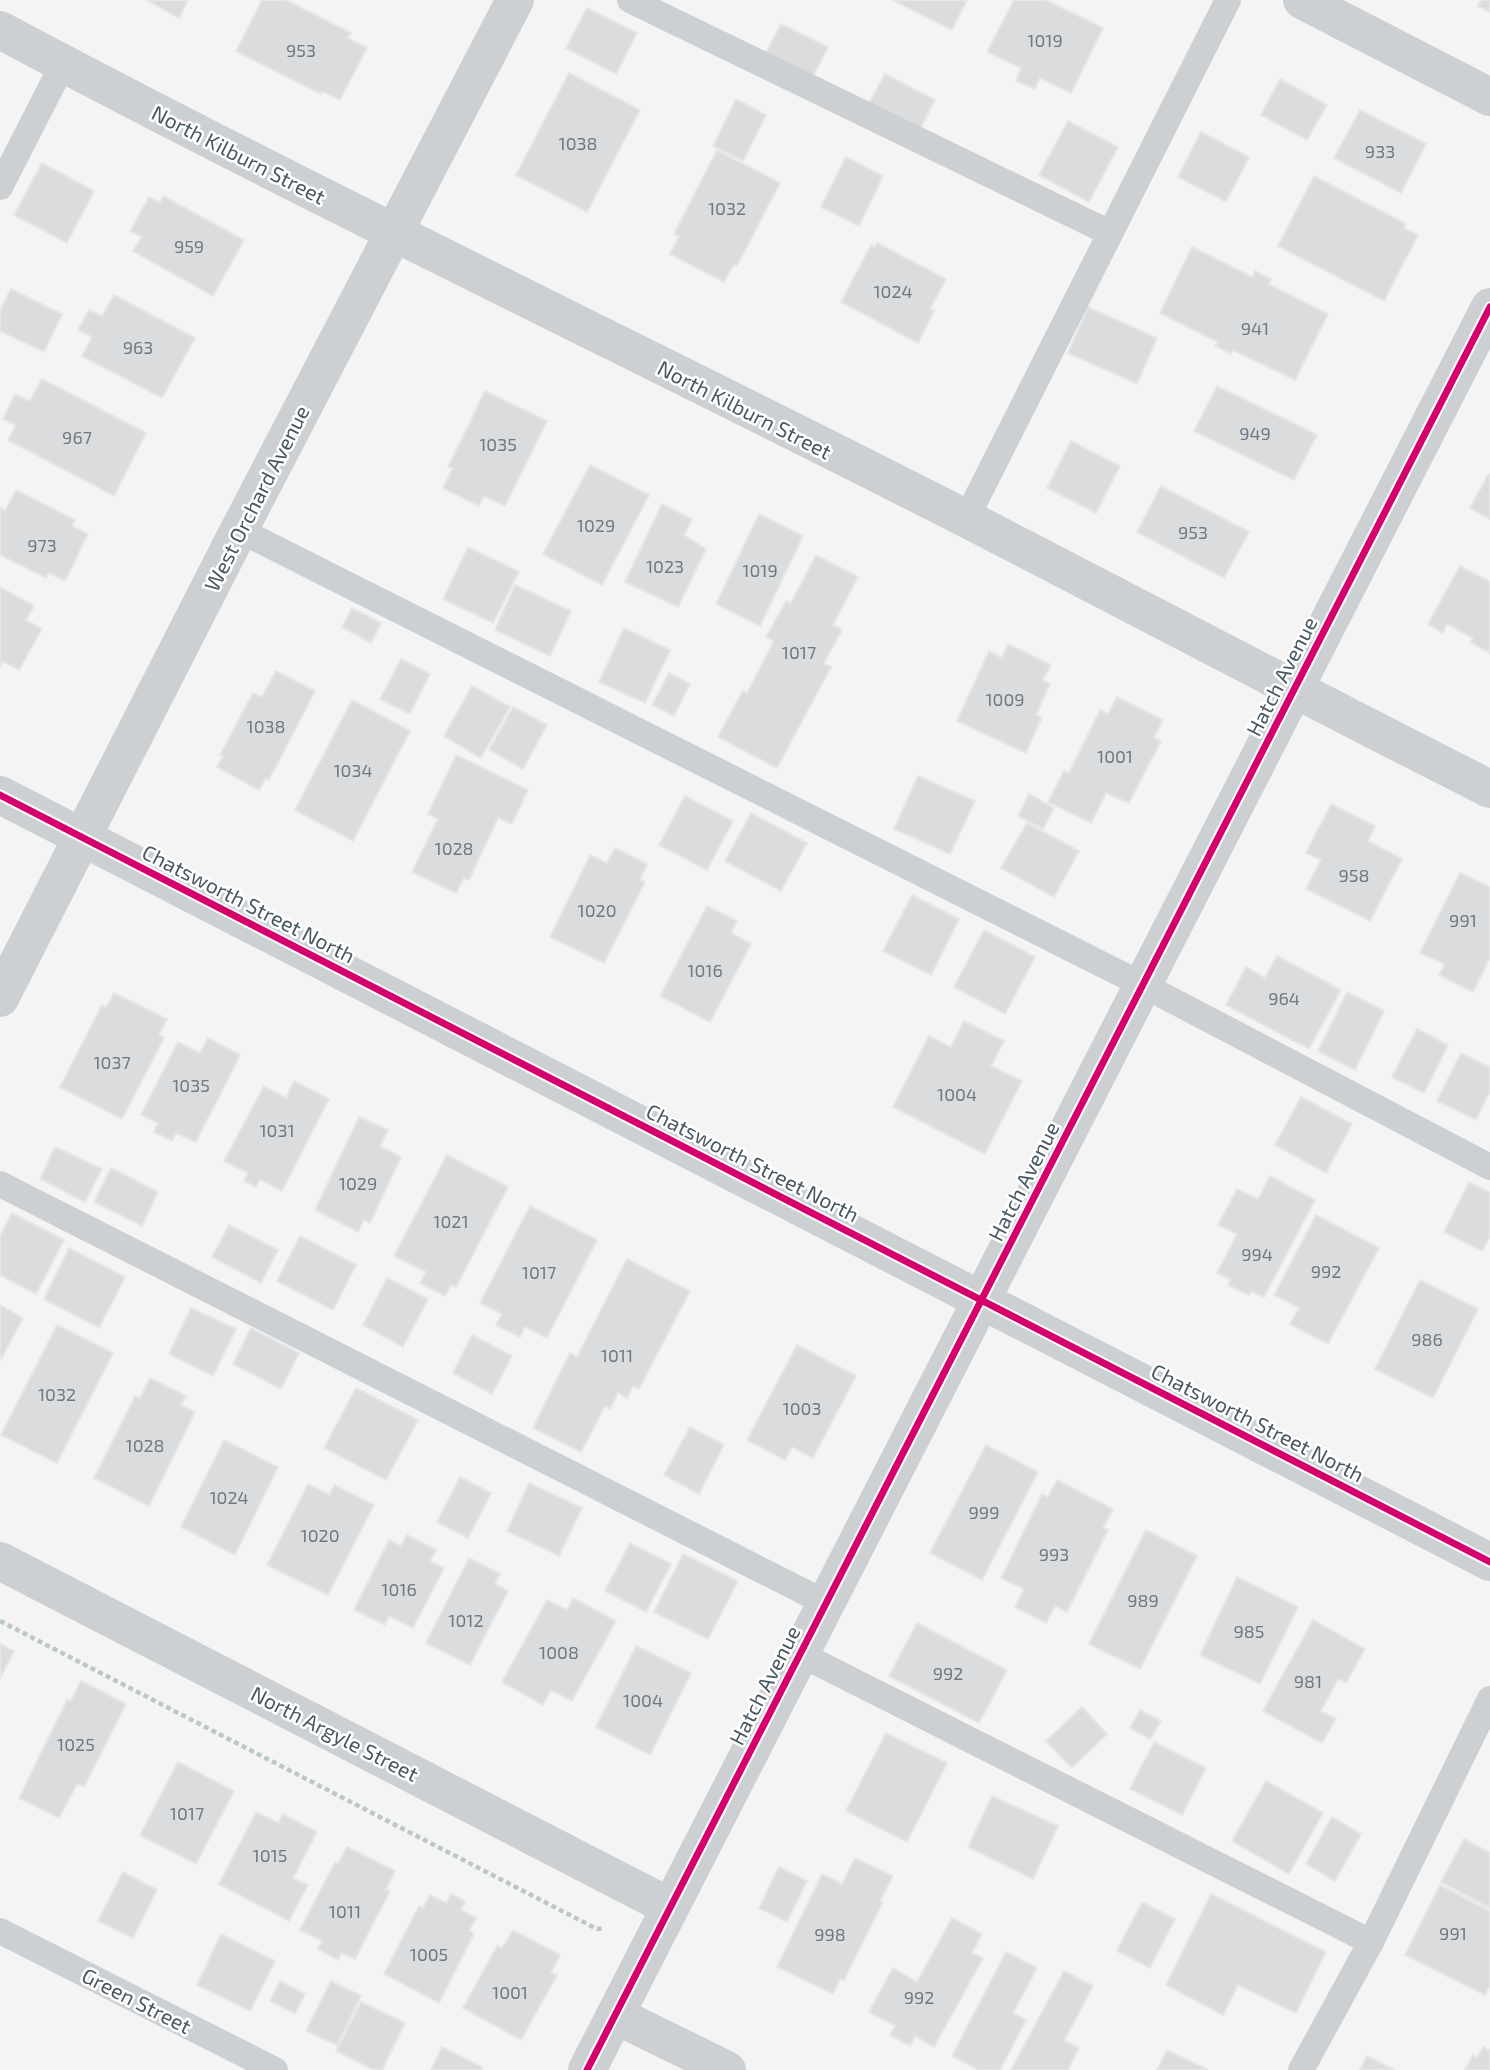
<svg xmlns="http://www.w3.org/2000/svg" width="1490" height="2070" font-family="'Exo 2',sans-serif">
  <style>
    .building { fill: #dbdcde; stroke: #e5e6e7; stroke-width: 2 }
    .lines { fill: none; stroke-linecap: round; stroke-linejoin: round }
    .path { stroke: #bac9c3; stroke-width: 4.5; stroke-dasharray: 5 3.5; stroke-linecap: butt }
    .service { stroke: #cdd0d2; stroke-width: 26 }
    .minor { stroke: #cdd0d2; stroke-width: 38 }
    .tertiary { stroke: #cdd0d2; stroke-width: 38 }
    .cycleway-casing { stroke: #fff; stroke-width: 11 }
    .cycleway { stroke: #d6006c; stroke-width: 7 }
    .labels { text-anchor: middle; dominant-baseline: central; stroke-width: 5; stroke-linejoin: round; paint-order: stroke }
    .number-label { font-size: 18px; fill: #6e7a83 }
    .street-label { font-size: 21px; fill: #485863; stroke: #fff }
  </style>
  <rect width="100%" height="100%" fill="#f4f4f4"/>
  <!-- building -->
  <g class="building">
    <polygon points="147,0 188,0 179,18"/>
    <polygon points="262,0 286,0 351,33 348,38 367,48 340,100 322,91 321,94 236,51"/>
    <polygon points="892,0 967,0 952,30"/>
    <polygon points="1014,0 1046,0 1103,28 1071,93 1040,78 1035,89 1016,81 1021,68 987,52"/>
    <polygon points="1481,0 1490,0 1490,12 1478,6"/>
    <polygon points="587,8 637,33 616,74 566,48"/>
    <polygon points="781,24 828,47 811,80 765,55"/>
    <polygon points="569,73 640,110 587,212 516,175"/>
    <polygon points="885,74 935,100 918,133 867,107"/>
    <polygon points="1280,79 1327,105 1307,140 1261,115"/>
    <polygon points="736,99 766,115 743,161 713,146"/>
    <polygon points="1360,110 1426,144 1401,193 1334,158"/>
    <polygon points="1068,121 1118,147 1089,202 1039,175"/>
    <polygon points="1201,132 1249,157 1226,202 1178,177"/>
    <polygon points="717,150 780,183 737,266 734,264 724,282 670,254 679,236 674,234"/>
    <polygon points="846,157 883,176 859,226 821,207"/>
    <polygon points="42,163 94,191 67,243 14,215"/>
    <polygon points="1314,176 1406,224 1404,228 1418,235 1384,301 1278,246"/>
    <polygon points="163,196 244,240 213,296 133,251 142,237 130,231 149,197 160,203"/>
    <polygon points="877,243 946,279 930,309 934,311 918,343 841,302 871,245 875,247"/>
    <polygon points="1192,247 1252,277 1255,271 1271,279 1269,284 1328,314 1295,380 1233,350 1231,354 1215,346 1218,342 1160,313"/>
    <polygon points="11,289 62,314 44,352 0,331 0,310"/>
    <polygon points="114,295 195,338 162,398 82,356 92,337 78,330 89,310 102,316"/>
    <polygon points="1088,307 1157,338 1137,384 1068,353"/>
    <polygon points="42,379 146,433 114,496 8,440 16,425 3,419 15,394 30,401"/>
    <polygon points="1217,386 1317,435 1294,480 1194,431"/>
    <polygon points="485,391 547,421 505,506 484,496 479,506 443,488 453,468 448,467"/>
    <polygon points="1071,441 1120,466 1096,513 1047,488"/>
    <polygon points="590,465 649,495 602,585 543,554"/>
    <polygon points="1488,475 1490,475 1490,519 1470,508"/>
    <polygon points="1161,486 1249,532 1224,578 1137,532"/>
    <polygon points="16,490 75,520 72,526 88,534 65,581 49,573 46,578 0,555 0,508 5,511"/>
    <polygon points="662,504 692,519 684,535 706,549 678,607 625,582"/>
    <polygon points="759,514 803,536 760,626 716,604"/>
    <polygon points="468,547 519,572 493,623 443,599"/>
    <polygon points="816,555 858,577 833,625 842,630 824,663 831,667 777,768 718,737 743,690 747,693 774,641 766,637 786,601 791,603"/>
    <polygon points="1460,566 1490,582 1490,653 1470,642 1473,638 1447,624 1443,633 1428,624"/>
    <polygon points="515,585 571,611 550,656 495,630"/>
    <polygon points="0,587 34,606 26,620 42,629 19,670 3,661 0,666"/>
    <polygon points="352,608 381,623 371,643 342,627"/>
    <polygon points="624,628 670,650 645,703 599,682"/>
    <polygon points="1008,644 1051,665 1043,680 1050,684 1036,715 1042,717 1026,753 957,721 989,651 1002,658"/>
    <polygon points="401,659 430,674 410,714 380,699"/>
    <polygon points="276,671 315,691 269,780 266,778 259,790 217,767 223,756 220,755 253,693 262,697"/>
    <polygon points="669,673 690,684 674,716 652,705"/>
    <polygon points="472,686 510,707 481,758 444,736"/>
    <polygon points="1117,697 1163,720 1154,738 1161,741 1129,803 1106,793 1091,823 1048,802 1064,771 1069,773 1100,710 1108,714"/>
    <polygon points="352,700 410,731 353,841 295,810"/>
    <polygon points="513,707 547,725 523,769 489,750"/>
    <polygon points="456,755 528,790 512,824 498,818 469,880 464,878 456,893 412,872 438,819 428,814"/>
    <polygon points="918,776 975,801 950,854 894,829"/>
    <polygon points="1029,794 1054,808 1043,829 1018,816"/>
    <polygon points="685,796 733,821 707,870 659,845"/>
    <polygon points="1331,804 1375,826 1368,841 1402,859 1370,921 1306,889 1321,860 1306,853"/>
    <polygon points="751,813 807,843 781,891 725,861"/>
    <polygon points="1027,823 1079,851 1054,897 1001,868"/>
    <polygon points="615,848 647,864 640,880 645,882 604,963 550,937 590,855 607,863"/>
    <polygon points="1460,873 1490,887 1490,958 1473,992 1439,975 1445,964 1420,953"/>
    <polygon points="912,895 959,919 931,975 883,951"/>
    <polygon points="707,906 737,921 731,933 751,944 710,1022 660,996"/>
    <polygon points="984,930 1035,957 1005,1014 954,987"/>
    <polygon points="1277,956 1341,990 1309,1049 1226,1005 1246,967 1265,978"/>
    <polygon points="1347,992 1384,1011 1355,1070 1318,1051"/>
    <polygon points="114,993 167,1019 159,1035 164,1038 122,1119 60,1087 102,1005 106,1008"/>
    <polygon points="964,1021 1004,1041 991,1066 1022,1081 985,1154 893,1107 929,1036 951,1047"/>
    <polygon points="1417,1029 1448,1045 1424,1093 1392,1077"/>
    <polygon points="208,1038 240,1055 196,1142 176,1133 172,1141 154,1132 158,1123 141,1115 178,1042 200,1053"/>
    <polygon points="1461,1053 1490,1068 1490,1091 1476,1120 1437,1101"/>
    <polygon points="294,1081 329,1099 282,1191 260,1179 256,1187 244,1181 248,1173 224,1161 264,1086 286,1098"/>
    <polygon points="1301,1097 1352,1124 1326,1173 1275,1145"/>
    <polygon points="359,1117 388,1130 380,1146 401,1157 370,1223 364,1220 358,1232 315,1210"/>
    <polygon points="55,1147 102,1169 85,1202 40,1179"/>
    <polygon points="447,1155 508,1187 456,1287 451,1285 445,1296 420,1283 426,1272 394,1256"/>
    <polygon points="111,1168 158,1192 142,1226 94,1202"/>
    <polygon points="1270,1176 1315,1200 1264,1297 1251,1291 1249,1295 1228,1285 1231,1280 1217,1273 1237,1234 1218,1225 1237,1189 1258,1199"/>
    <polygon points="1469,1182 1490,1193 1490,1236 1482,1251 1444,1232"/>
    <polygon points="530,1206 597,1240 547,1338 525,1327 520,1337 496,1325 502,1314 480,1303"/>
    <polygon points="12,1213 64,1240 36,1294 0,1275 0,1236"/>
    <polygon points="1316,1215 1379,1248 1328,1344 1290,1324 1299,1308 1274,1295"/>
    <polygon points="229,1225 278,1250 261,1283 212,1257"/>
    <polygon points="300,1236 356,1265 333,1310 277,1281"/>
    <polygon points="69,1248 125,1277 99,1328 44,1299"/>
    <polygon points="627,1259 690,1291 639,1389 633,1386 627,1398 618,1393 610,1409 605,1406 581,1452 533,1428 570,1353 577,1357"/>
    <polygon points="387,1278 428,1299 403,1347 363,1325"/>
    <polygon points="1420,1280 1478,1309 1433,1398 1375,1369"/>
    <polygon points="0,1305 23,1318 0,1361"/>
    <polygon points="191,1308 236,1329 213,1376 169,1354"/>
    <polygon points="57,1325 113,1353 57,1463 1,1435"/>
    <polygon points="251,1328 299,1353 281,1389 233,1364"/>
    <polygon points="472,1335 512,1356 492,1394 453,1373"/>
    <polygon points="797,1345 856,1376 813,1458 792,1447 785,1460 747,1440"/>
    <polygon points="150,1378 186,1396 181,1405 195,1412 149,1506 94,1478 135,1396 140,1398"/>
    <polygon points="356,1388 418,1420 386,1480 324,1448"/>
    <polygon points="690,1427 724,1445 699,1494 664,1475"/>
    <polygon points="224,1440 278,1467 235,1555 181,1527"/>
    <polygon points="986,1445 1038,1472 982,1580 930,1553"/>
    <polygon points="460,1477 491,1493 468,1538 437,1522"/>
    <polygon points="1057,1480 1113,1509 1103,1528 1108,1530 1067,1612 1055,1606 1046,1623 1015,1607 1024,1589 1001,1578 1042,1494 1048,1497"/>
    <polygon points="529,1483 582,1508 559,1556 507,1531"/>
    <polygon points="308,1484 329,1495 335,1485 374,1505 328,1595 267,1565"/>
    <polygon points="1146,1530 1197,1556 1140,1669 1089,1644"/>
    <polygon points="407,1535 436,1550 430,1561 444,1568 413,1628 389,1616 385,1625 354,1610 389,1540 401,1546"/>
    <polygon points="630,1543 671,1564 646,1612 605,1591"/>
    <polygon points="683,1554 738,1581 708,1639 654,1612"/>
    <polygon points="469,1558 500,1574 495,1584 508,1591 470,1665 426,1643"/>
    <polygon points="1237,1577 1298,1607 1260,1684 1200,1655"/>
    <polygon points="573,1598 616,1621 572,1701 551,1690 543,1705 502,1682 547,1600 567,1610"/>
    <polygon points="1313,1620 1365,1649 1346,1683 1338,1679 1321,1711 1336,1719 1322,1743 1263,1711"/>
    <polygon points="917,1623 1007,1670 979,1723 889,1676"/>
    <polygon points="0,1644 14,1651 0,1679"/>
    <polygon points="636,1646 691,1673 650,1755 596,1727"/>
    <polygon points="81,1681 126,1704 84,1787 77,1784 59,1818 19,1798 67,1700 71,1701"/>
    <polygon points="1082,1707 1107,1734 1072,1768 1046,1741"/>
    <polygon points="1140,1710 1161,1721 1150,1739 1130,1728"/>
    <polygon points="886,1733 947,1763 907,1842 846,1811"/>
    <polygon points="1154,1742 1206,1768 1182,1815 1130,1789"/>
    <polygon points="178,1762 234,1791 196,1864 140,1835"/>
    <polygon points="1266,1781 1323,1813 1289,1874 1232,1841"/>
    <polygon points="992,1796 1058,1826 1033,1879 968,1847"/>
    <polygon points="256,1812 278,1823 283,1814 317,1832 293,1878 308,1885 289,1921 219,1884"/>
    <polygon points="1332,1817 1361,1834 1335,1881 1306,1864"/>
    <polygon points="1464,1839 1490,1853 1490,1908 1441,1882"/>
    <polygon points="347,1847 395,1871 386,1889 390,1891 355,1959 342,1953 338,1960 318,1949 322,1941 300,1930 335,1862 338,1864"/>
    <polygon points="855,1858 893,1876 880,1901 883,1902 844,1980 840,1979 833,1994 777,1967 822,1874 842,1884"/>
    <polygon points="779,1867 807,1881 787,1922 759,1908"/>
    <polygon points="123,1872 157,1890 133,1938 98,1921"/>
    <polygon points="1440,1885 1490,1911 1490,1985 1485,1995 1405,1955"/>
    <polygon points="451,1894 465,1901 461,1910 476,1918 469,1931 474,1934 439,2003 384,1974 419,1906 423,1908 430,1895 446,1903"/>
    <polygon points="1211,1894 1326,1952 1296,2013 1238,1985 1223,2015 1166,1985"/>
    <polygon points="1142,1902 1175,1919 1150,1968 1117,1951"/>
    <polygon points="952,1918 982,1934 972,1953 983,1958 934,2047 915,2036 910,2046 890,2035 895,2026 869,2012 893,1968 917,1982"/>
    <polygon points="513,1930 560,1955 551,1973 557,1975 521,2040 463,2008 497,1946 502,1948"/>
    <polygon points="221,1934 275,1961 250,2011 197,1985"/>
    <polygon points="1006,1952 1037,1968 1013,2013 1026,2020 1000,2070 979,2070 952,2056"/>
    <polygon points="1064,1971 1093,1986 1064,2041 1079,2048 1068,2070 1011,2070"/>
    <polygon points="280,1981 305,1994 295,2014 270,2001"/>
    <polygon points="331,1981 361,1996 337,2045 306,2031"/>
    <polygon points="361,2002 405,2023 382,2070 374,2070 336,2051"/>
    <polygon points="442,2047 482,2067 481,2070 431,2070"/>
    <polygon points="1483,2047 1490,2051 1490,2070 1465,2070 1473,2055 1477,2058"/>
    <polygon points="1167,2050 1208,2070 1157,2070"/>
    <polygon points="1367,2056 1395,2070 1360,2070"/>
  </g>
  <g class="lines">
    <!-- path -->
    <polyline class="path" points="0,1621 597,1929 605,1928"/>
    <!-- service -->
    <g class="service">
      <polyline points="630,0 1110,233"/>
      <polyline points="0,187 63,64"/>
      <polyline points="966,519 1228,0"/>
      <polyline points="239,530 1143,985 1490,1167"/>
      <polyline points="0,1184 826,1603"/>
      <polyline points="800,1654 1371,1942"/>
      <polyline points="0,1931 275,2070"/>
      <polyline points="1301,2070 1371,1942 1490,1699"/>
    </g>
    <!-- minor -->
    <g class="minor">
      <polyline points="1302,0 1490,97"/>
      <path d="M0 30C319 200 646 355 967 519 1142 609 1315 701 1490 789"/>
      <polyline points="0,998 239,530 515,0"/>
      <polyline points="0,1561 670,1907"/>
      <polyline points="615,2015 727,2070"/>
      <polyline points="587,2070 1490,307"/>
    </g>
    <!-- tertiary -->
    <polyline class="tertiary" points="0,795 1490,1562"/>
    <!-- cycleway casing -->
    <g class="cycleway-casing">
      <g id="cycleway">
        <polyline points="0,795 1490,1562"/>
        <polyline points="587,2070 1490,307"/>
      </g>
    </g>
    <!-- cycleway -->
    <use href="#cycleway" class="cycleway"/>
  </g>
  <g class="labels">
    <!-- number labels -->
    <g class="number-label">
      <text x="1045" y="40">1019</text>
      <text x="301" y="50">953</text>
      <text x="578" y="143">1038</text>
      <text x="1380" y="151">933</text>
      <text x="727" y="208">1032</text>
      <text x="189" y="246">959</text>
      <text x="893" y="291">1024</text>
      <text x="1255" y="328">941</text>
      <text x="138" y="347">963</text>
      <text x="1255" y="433">949</text>
      <text x="77" y="437">967</text>
      <text x="498" y="444">1035</text>
      <text x="596" y="525">1029</text>
      <text x="1193" y="532">953</text>
      <text x="42" y="545">973</text>
      <text x="665" y="566">1023</text>
      <text x="760" y="570">1019</text>
      <text x="799" y="652">1017</text>
      <text x="1005" y="699">1009</text>
      <text x="266" y="726">1038</text>
      <text x="1115" y="756">1001</text>
      <text x="353" y="770">1034</text>
      <text x="454" y="848">1028</text>
      <text x="1354" y="875">958</text>
      <text x="597" y="910">1020</text>
      <text x="1463" y="920">991</text>
      <text x="705" y="970">1016</text>
      <text x="1284" y="998">964</text>
      <text x="112" y="1062">1037</text>
      <text x="191" y="1085">1035</text>
      <text x="957" y="1094">1004</text>
      <text x="277" y="1130">1031</text>
      <text x="358" y="1183">1029</text>
      <text x="451" y="1221">1021</text>
      <text x="1257" y="1254">994</text>
      <text x="1326" y="1271">992</text>
      <text x="539" y="1272">1017</text>
      <text x="1427" y="1339">986</text>
      <text x="617" y="1355">1011</text>
      <text x="57" y="1394">1032</text>
      <text x="802" y="1408">1003</text>
      <text x="145" y="1445">1028</text>
      <text x="229" y="1497">1024</text>
      <text x="984" y="1512">999</text>
      <text x="320" y="1535">1020</text>
      <text x="1054" y="1554">993</text>
      <text x="399" y="1589">1016</text>
      <text x="1143" y="1600">989</text>
      <text x="466" y="1620">1012</text>
      <text x="1249" y="1631">985</text>
      <text x="559" y="1652">1008</text>
      <text x="948" y="1673">992</text>
      <text x="1308" y="1681">981</text>
      <text x="643" y="1700">1004</text>
      <text x="76" y="1744">1025</text>
      <text x="187" y="1813">1017</text>
      <text x="270" y="1855">1015</text>
      <text x="345" y="1911">1011</text>
      <text x="1453" y="1933">991</text>
      <text x="830" y="1934">998</text>
      <text x="429" y="1954">1005</text>
      <text x="510" y="1992">1001</text>
      <text x="919" y="1997">992</text>
    </g>
    <!-- street labels -->
    <g class="street-label">
      <text transform="translate(239 154) rotate(27)">North Kilburn Street</text>
      <text transform="translate(745 409) rotate(27)">North Kilburn Street</text>
      <text transform="translate(256 498) rotate(-63)">West Orchard Avenue</text>
      <text transform="translate(1281 676) rotate(-63)">Hatch Avenue</text>
      <text transform="translate(249 903) rotate(27)">Chatsworth Street North</text>
      <text transform="translate(753 1162) rotate(27)">Chatsworth Street North</text>
      <text transform="translate(1023 1181) rotate(-63)">Hatch Avenue</text>
      <text transform="translate(1258 1422) rotate(27)">Chatsworth Street North</text>
      <text transform="translate(764 1685) rotate(-63)">Hatch Avenue</text>
      <text transform="translate(335 1733) rotate(27)">North Argyle Street</text>
      <text transform="translate(137 2000) rotate(27)">Green Street</text>
    </g>
  </g>
</svg>
